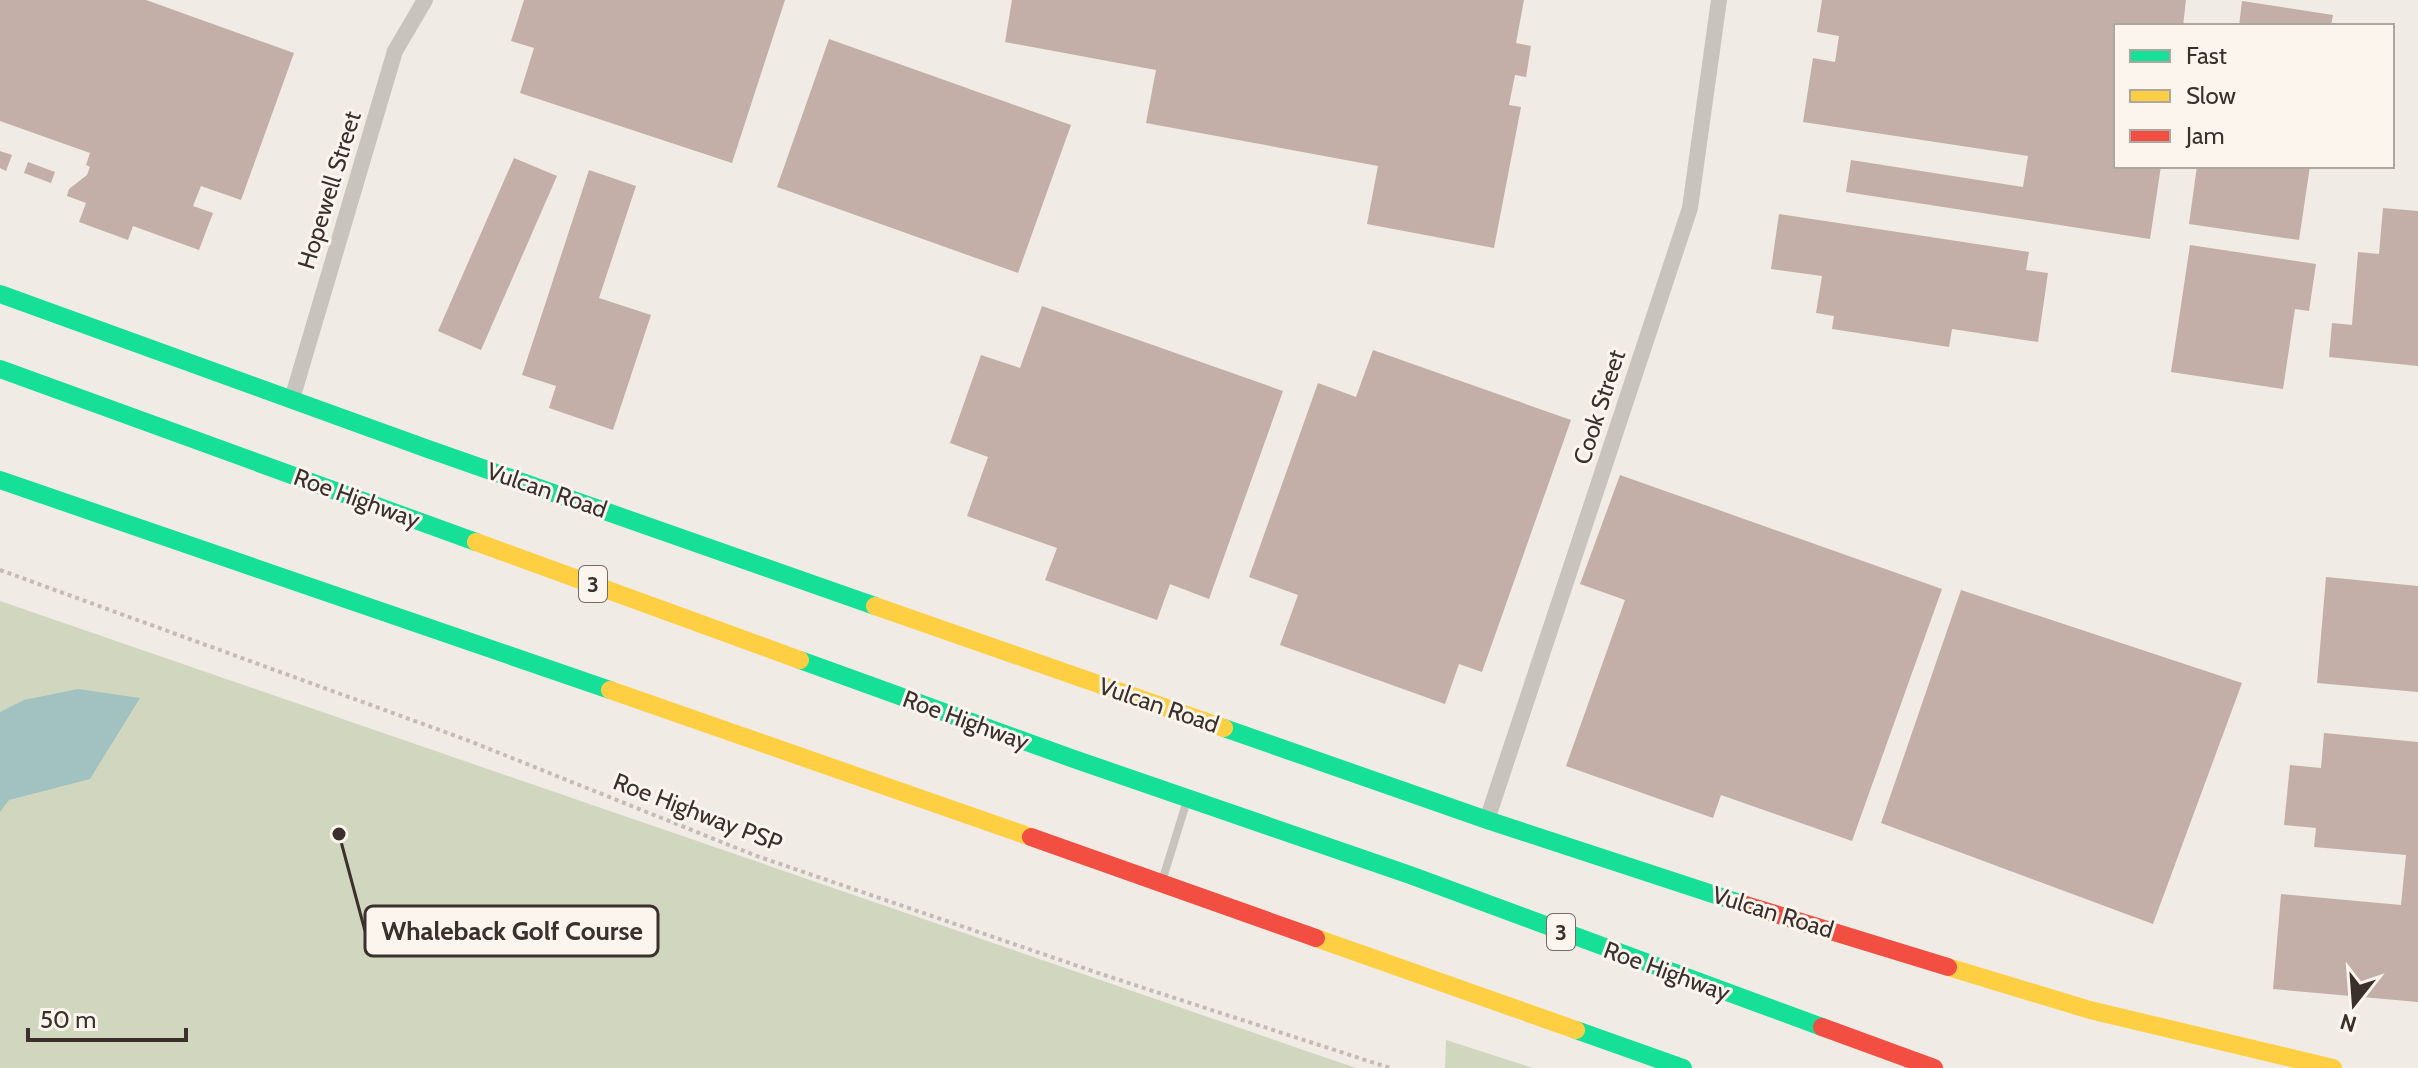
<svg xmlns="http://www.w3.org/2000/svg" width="2418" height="1068" font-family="Cabin,sans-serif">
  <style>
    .green { fill: #d1d6bf }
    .water { fill: #a1c2c1 }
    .building { fill: #c3afa7 }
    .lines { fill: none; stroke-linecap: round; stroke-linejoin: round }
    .path { stroke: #c2bbb6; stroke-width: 4; stroke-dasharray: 4 4; stroke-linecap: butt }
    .lane { stroke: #c9c3be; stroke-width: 8 }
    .street { stroke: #c9c3be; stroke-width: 16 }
    .fast { stroke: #16e098; stroke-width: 18 }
    .slow { stroke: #ffcf43; stroke-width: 18 }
    .jam { stroke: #f24e42; stroke-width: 18 }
    .labels { text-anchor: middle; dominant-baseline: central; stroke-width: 6; stroke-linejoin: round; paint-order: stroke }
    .shield { fill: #fbf5ee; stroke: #756b66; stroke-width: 2 }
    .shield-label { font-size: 22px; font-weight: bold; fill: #3b302b }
    .street-label { font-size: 24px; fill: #3b302b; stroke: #fbf5ee }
    .leader { fill: none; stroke: #3b302b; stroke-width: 3 }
    .callout-dot { fill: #3b302b; stroke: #fbf5ee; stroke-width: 3 }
    .callout { fill: #fbf5ee; stroke: #3b302b; stroke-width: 3 }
    .callout-label { font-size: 26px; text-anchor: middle; font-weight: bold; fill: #3b302b }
  </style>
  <rect width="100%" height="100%" fill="#f0ebe5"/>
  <!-- green -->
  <g class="green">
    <polygon points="0,601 1356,1068 0,1068"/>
    <polygon points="1446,1040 1533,1068 1445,1068"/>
  </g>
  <!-- water -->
  <polygon class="water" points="78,689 140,698 90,779 9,800 0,812 0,712 24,700"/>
  <!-- building -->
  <g class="building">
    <polygon points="0,0 146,0 294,53 241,200 201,186 193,206 213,213 199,250 133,226 128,240 79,222 86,203 67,196 69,189 87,175 90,167 86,165 90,153 0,121"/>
    <polygon points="524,0 785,0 732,163 520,93 534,48 511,41"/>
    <polygon points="1012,0 1524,0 1516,43 1531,46 1526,77 1515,75 1509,105 1521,107 1494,248 1367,224 1378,166 1146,123 1156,70 1005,42"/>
    <polygon points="1822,0 2186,0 2183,26 2116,26 2116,166 2161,166 2150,239 1846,192 1851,160 2023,187 2028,156 1803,122 1813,58 1835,62 1839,36 1817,32"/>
    <polygon points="2242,1 2333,15 2331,26 2239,26"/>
    <polygon points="829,39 1071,125 1018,273 777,187"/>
    <polygon points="0,151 12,155 6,171 0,168"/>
    <polygon points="514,158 557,176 481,350 438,331"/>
    <polygon points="28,162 55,172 51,183 24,173"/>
    <polygon points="2197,166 2310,166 2299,240 2189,224"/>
    <polygon points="589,170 636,186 599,298 651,315 613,430 549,408 556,386 522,375"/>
    <polygon points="2383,208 2418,211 2418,366 2329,357 2332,323 2352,325 2358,252 2379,254"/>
    <polygon points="1779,214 2029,252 2026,270 2048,273 2038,342 1952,329 1949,347 1832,329 1834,316 1816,313 1822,276 1771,269"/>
    <polygon points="2190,245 2316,264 2309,311 2295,309 2283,389 2171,372"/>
    <polygon points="1042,306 1283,391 1209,599 1170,584 1157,620 1045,580 1057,548 967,516 988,457 950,443 981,355 1020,368"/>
    <polygon points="1373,350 1571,420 1482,672 1459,664 1445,704 1280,645 1298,595 1249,577 1318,383 1356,397"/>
    <polygon points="1620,475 1942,589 1852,841 1721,795 1713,818 1566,766 1625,600 1580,584"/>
    <polygon points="2326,577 2418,586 2418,692 2317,683"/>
    <polygon points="1961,590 2242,683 2153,924 1881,823"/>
    <polygon points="2324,733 2418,742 2418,1002 2273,989 2281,894 2401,905 2406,855 2314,847 2316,828 2284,825 2290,765 2321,768"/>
  </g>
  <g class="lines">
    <!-- path -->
    <polyline class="path" points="0,570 467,740 754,855 1107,976 1390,1068"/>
    <!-- lane -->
    <polyline class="lane" points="1163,878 1185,807"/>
    <!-- street -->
    <g class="street">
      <polyline points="292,399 395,51 425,0"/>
      <polyline points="1487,820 1690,208 1719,0"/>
    </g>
    <!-- fast -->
    <g class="fast">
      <polyline points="0,294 428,449 875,606"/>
      <polyline points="0,369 476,542"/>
      <polyline points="0,480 610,690"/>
      <polyline points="800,660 1071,758 1410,875 1822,1027"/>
      <polyline points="1224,728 1487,820 1746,905"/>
      <polyline points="1576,1030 1683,1068"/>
    </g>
    <!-- slow -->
    <g class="slow">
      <polyline points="476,542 800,660"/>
      <polyline points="875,606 1224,728"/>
      <polyline points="610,690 1031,837"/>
      <polyline points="1316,938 1576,1030"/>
      <polyline points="1948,967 2090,1010 2333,1068"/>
    </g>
    <!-- jam -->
    <g class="jam">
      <polyline points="1031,837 1316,938"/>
      <polyline points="1746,905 1948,967"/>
      <polyline points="1822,1027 1934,1068"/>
    </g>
  </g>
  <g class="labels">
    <!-- shield labels -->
    <g class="shield">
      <rect x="579" y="566" width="28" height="36" rx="6"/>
      <rect x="1547" y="914" width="28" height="36" rx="6"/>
    </g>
    <g class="shield-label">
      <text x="593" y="584">3</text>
      <text x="1561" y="932">3</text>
    </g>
    <!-- street labels -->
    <g class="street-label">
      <text transform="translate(329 190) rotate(-73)">Hopewell Street</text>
      <text transform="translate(1599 407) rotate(-72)">Cook Street</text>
      <text transform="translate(547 490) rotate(19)">Vulcan Road</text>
      <text transform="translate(357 498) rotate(20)">Roe Highway</text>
      <text transform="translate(1159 705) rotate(19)">Vulcan Road</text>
      <text transform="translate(966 720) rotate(20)">Roe Highway</text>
      <text transform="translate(698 812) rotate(21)">Roe Highway PSP</text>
      <text transform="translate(1773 912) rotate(17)">Vulcan Road</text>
      <text transform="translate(1667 971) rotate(20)">Roe Highway</text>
    </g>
  </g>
  <!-- callouts -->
  <path class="leader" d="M339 834L365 931"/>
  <circle class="callout-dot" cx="339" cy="834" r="8"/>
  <rect class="callout" x="365" y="906" width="293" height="50" rx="8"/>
  <g class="callout-label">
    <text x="512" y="940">Whaleback Golf Course</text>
  </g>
  <!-- legend -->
  <rect x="2114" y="24" width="280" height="144" fill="#fbf5ee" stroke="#aea6a0" stroke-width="2"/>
  <rect x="2130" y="50" width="40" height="12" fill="#16e098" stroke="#aea6a0" stroke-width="2"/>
  <text x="2186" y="64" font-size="24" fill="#3b302b">Fast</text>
  <rect x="2130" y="90" width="40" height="12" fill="#ffcf43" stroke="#aea6a0" stroke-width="2"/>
  <text x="2186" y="104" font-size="24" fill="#3b302b">Slow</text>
  <rect x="2130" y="130" width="40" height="12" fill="#f24e42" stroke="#aea6a0" stroke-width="2"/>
  <text x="2186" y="144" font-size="24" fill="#3b302b">Jam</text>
  <!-- north arrow -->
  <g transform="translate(2354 1004) rotate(197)" stroke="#fbf5ee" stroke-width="6" paint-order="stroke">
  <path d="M0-6L14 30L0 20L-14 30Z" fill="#3b302b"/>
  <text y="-12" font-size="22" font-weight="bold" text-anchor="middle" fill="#3b302b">N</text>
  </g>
  <!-- scale -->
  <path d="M28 1028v12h158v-12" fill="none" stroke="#3b302b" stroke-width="4"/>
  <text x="40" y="1028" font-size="24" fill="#3b302b" stroke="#fbf5ee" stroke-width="6" paint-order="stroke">50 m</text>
</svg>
